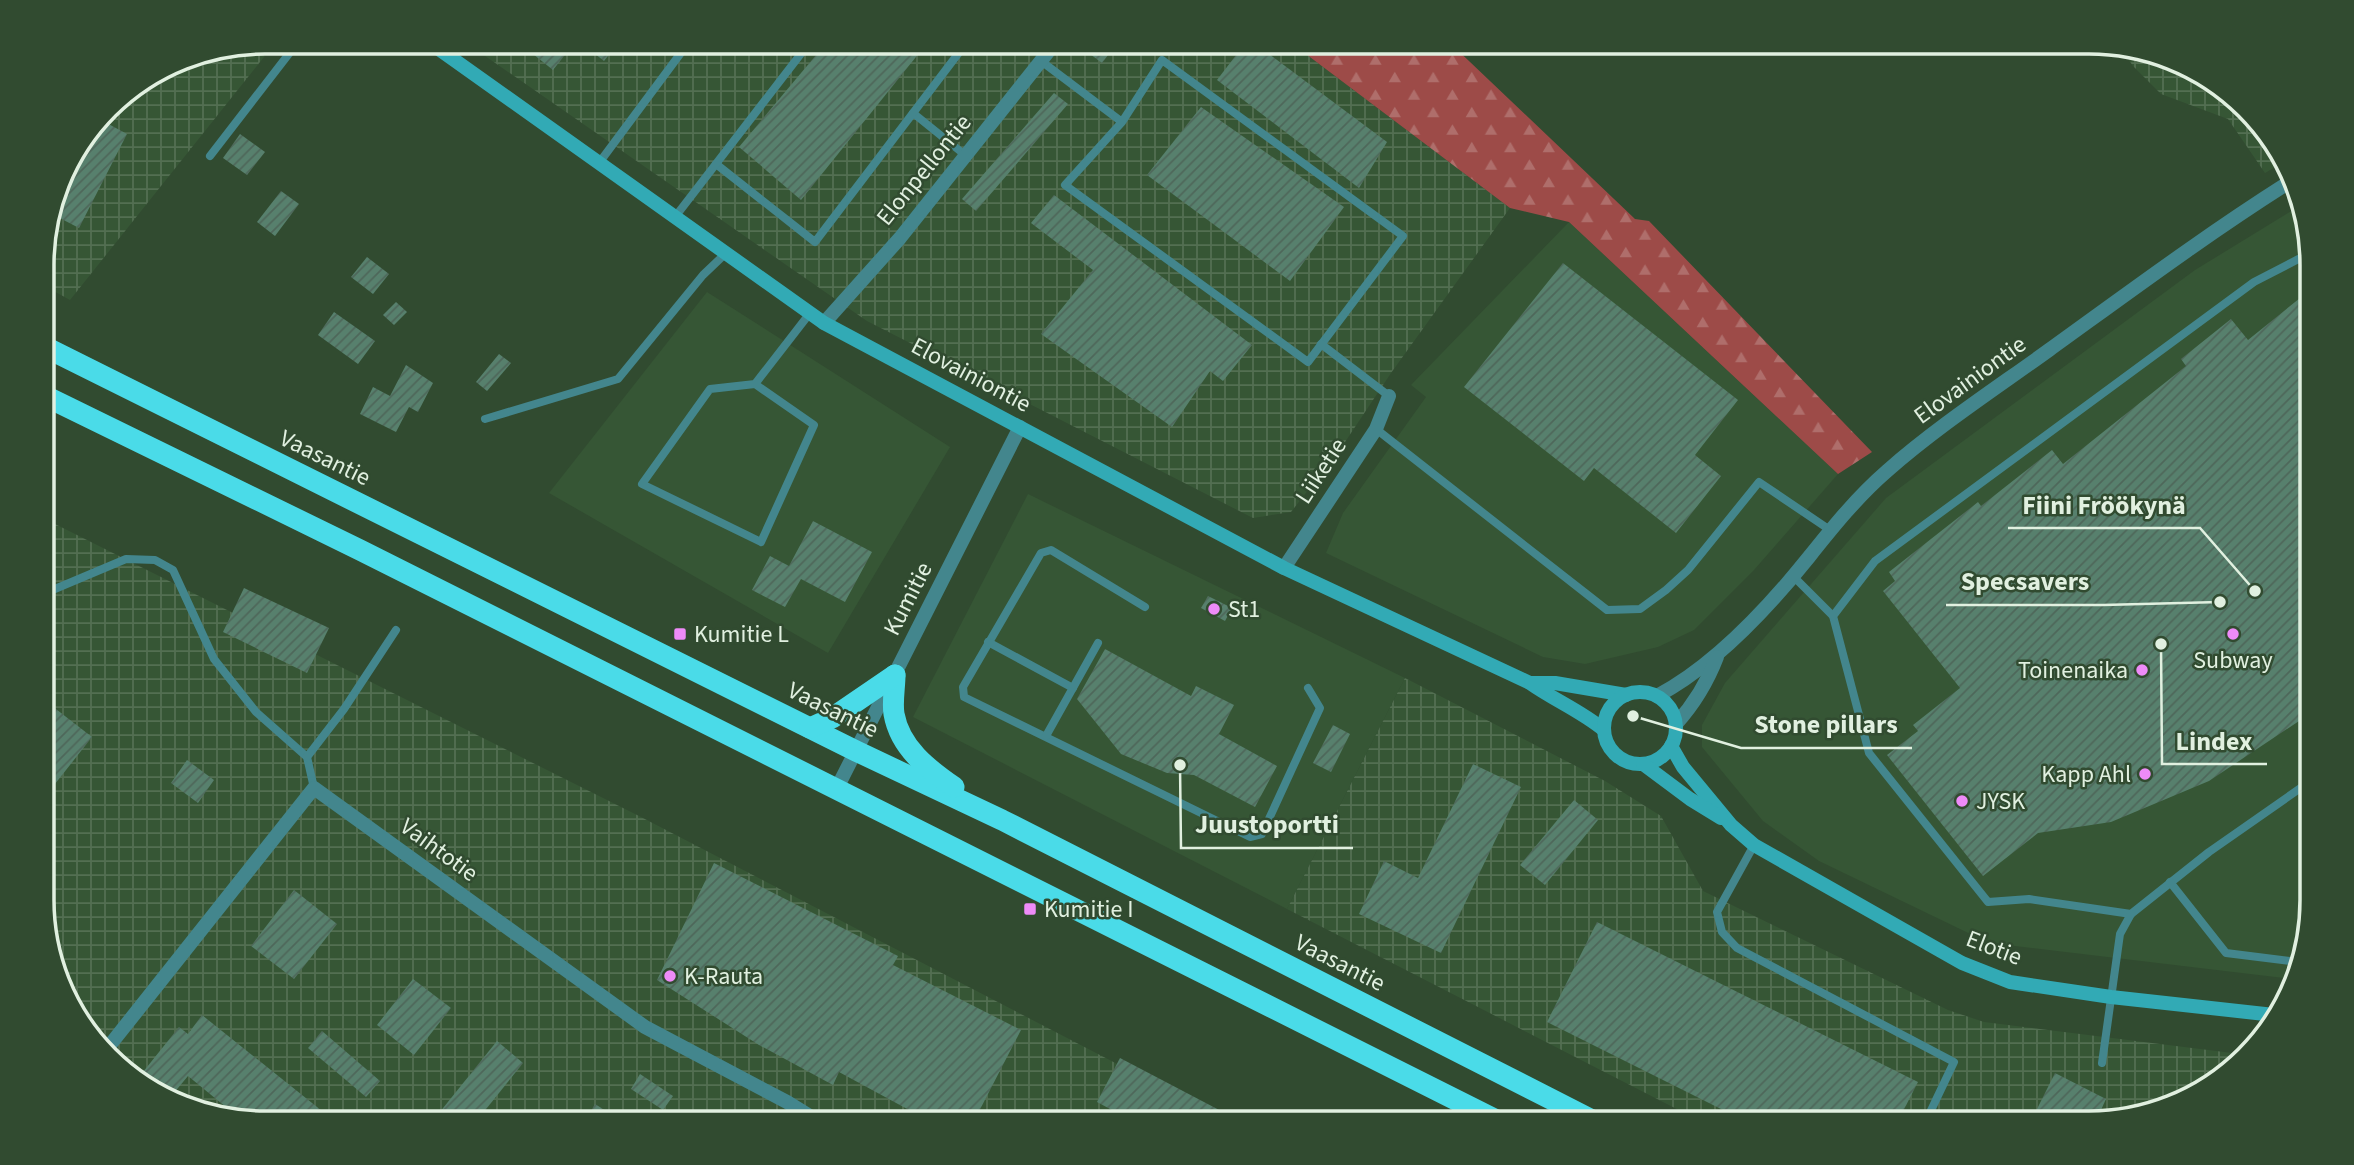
<svg xmlns="http://www.w3.org/2000/svg" width="2354" height="1165" font-family="'Source Sans 3',sans-serif">
  <style>
    .built { fill: #365635 }
    .industrial { fill: url(#industrial-grid) }
    .forest { fill: url(#forest-firs) }
    .building { fill: url(#building-hatch) }
    .lines { fill: none; stroke-linecap: round; stroke-linejoin: round }
    .lane { stroke: #43868d; stroke-width: 8 }
    .street { stroke: #43868d; stroke-width: 14 }
    .secondary { stroke: #32aab5; stroke-width: 14 }
    .highway { stroke: #4adbe8; stroke-width: 21 }
    .poi-dot { fill: #ee8bf8; stroke: #314b30; stroke-width: 2.5 }
    .labels { text-anchor: middle; dominant-baseline: central; stroke-width: 5; stroke-linejoin: round; paint-order: stroke }
    .street-label { font-size: 24px; fill: #e1f0e0; stroke: #314b30 }
    .poi-label { font-size: 24px; fill: #e1f0e0; stroke: #314b30; text-anchor: start }
    .rim { fill: none; stroke: #e1f0e0; stroke-width: 3.5 }
    .leader { fill: none; stroke: #e1f0e0; stroke-width: 2.5 }
    .callout-dot { fill: #e1f0e0; stroke: #314b30; stroke-width: 2.5 }
    .callout-label { font-size: 26px; text-anchor: middle; font-weight: bold; fill: #e1f0e0; stroke: #314b30; stroke-width: 5; stroke-linejoin: round; paint-order: stroke }
  </style>
  <defs>
    <pattern id="industrial-grid" width="8" height="8" patternUnits="userSpaceOnUse" patternTransform="scale(1.75)"><rect width="8" height="8" fill="#365635"/><path d="M0 4h8M4 0v8" fill="none" stroke="#536f52"/></pattern>
    <pattern id="forest-firs" width="22" height="20" patternUnits="userSpaceOnUse" patternTransform="scale(1.75)"><rect width="22" height="20" fill="#9d4b48"/><path d="M5 1l3.5 6h-7zM16 11l3.5 6h-7z" fill="#af6e6b"/></pattern>
    <pattern id="building-hatch" width="6" height="6" patternUnits="userSpaceOnUse" patternTransform="scale(1.75)"><rect width="6" height="6" fill="#57806d"/><path d="M-1 1l2-2M0 6l6-6M5 7l2-2" fill="none" stroke="#4e675a"/></pattern>
  </defs>
  <rect width="100%" height="100%" fill="#314b30"/>
  <!-- built -->
  <g class="built">
    <polygon points="2298,207 2310,237 2312,900 2293,979 1989,943 1819,861 1763,821 1702,747 1702,725 1725,683 1886,498 2195,270"/>
    <polygon points="1569,222 1838,474 1754,570 1694,630 1658,647 1585,664 1543,657 1326,553 1343,513 1426,397 1411,385"/>
    <polygon points="707,292 950,447 828,653 549,493"/>
    <polygon points="1028,494 1405,678 1287,909 913,717"/>
  </g>
  <!-- industrial -->
  <g class="industrial">
    <polygon points="266,42 276,42 70,300 43,285 43,251 65,167 118,98 180,59"/>
    <polygon points="465,42 1290,42 1510,208 1391,373 1341,448 1291,512 1253,518 867,321"/>
    <polygon points="2122,50 2187,65 2266,130 2280,164 2265,173 2228,119 2161,94 2133,66"/>
    <polygon points="43,518 641,817 1231,1123 266,1123 167,1100 88,1035 44,929"/>
    <polygon points="1405,678 1605,781 1661,816 1703,891 1948,1010 1984,1022 2240,1054 2213,1085 2103,1123 1704,1123 1287,909"/>
  </g>
  <!-- forest -->
  <polygon class="forest" points="1290,42 1449,42 1635,219 1649,221 1872,452 1838,474 1569,222 1510,208"/>
  <!-- building -->
  <g class="building">
    <polygon points="518,42 575,42 553,70"/>
    <polygon points="580,42 619,42 604,61"/>
    <polygon points="827,42 928,42 801,200 739,147"/>
    <polygon points="1099,42 1118,42 1102,63 1090,54"/>
    <polygon points="1246,42 1253,42 1387,142 1359,188 1217,80"/>
    <polygon points="1054,93 1068,104 976,211 962,199"/>
    <polygon points="1201,107 1344,207 1290,281 1147,175"/>
    <polygon points="101,120 127,134 79,228 52,214 65,167"/>
    <polygon points="240,134 265,152 247,175 223,158"/>
    <polygon points="281,191 299,204 275,236 257,222"/>
    <polygon points="1054,195 1252,345 1223,381 1210,371 1172,427 1041,334 1093,270 1031,223"/>
    <polygon points="367,257 389,274 373,294 351,277"/>
    <polygon points="1563,263 1738,400 1695,455 1721,476 1676,533 1594,468 1584,481 1464,387"/>
    <polygon points="2310,290 2311,713 2209,781 2111,822 2038,833 1983,876 1887,755 1918,731 1913,725 1960,688 1883,591 1895,581 1889,572 1978,502 1981,506 2052,450 2063,464 2186,366 2181,359 2231,319 2248,340"/>
    <polygon points="396,302 407,312 394,325 383,315"/>
    <polygon points="334,312 375,341 358,364 318,335"/>
    <polygon points="499,354 511,363 487,391 476,382"/>
    <polygon points="406,365 433,383 418,412 409,407 396,432 360,414 373,387 390,396"/>
    <polygon points="813,521 872,552 845,602 801,579 785,607 752,590 770,556 789,566"/>
    <polygon points="244,588 329,628 307,673 223,632"/>
    <polygon points="1208,596 1232,608 1225,621 1201,608"/>
    <polygon points="1105,649 1191,696 1196,686 1234,705 1219,734 1277,766 1255,807 1194,775 1167,773 1121,754 1077,699"/>
    <polygon points="43,699 92,737 44,798 44,768"/>
    <polygon points="1333,725 1350,734 1331,772 1313,763"/>
    <polygon points="187,760 214,780 198,803 171,783"/>
    <polygon points="1473,764 1521,787 1441,953 1359,914 1384,861 1418,878"/>
    <polygon points="1574,800 1598,820 1545,885 1520,865"/>
    <polygon points="714,863 898,956 893,965 1021,1030 973,1123 933,1123 839,1072 833,1085 759,1045 657,980"/>
    <polygon points="294,890 337,924 294,979 251,946"/>
    <polygon points="1597,922 1918,1082 1897,1123 1749,1123 1547,1022"/>
    <polygon points="413,979 451,1008 414,1055 377,1025"/>
    <polygon points="202,1015 337,1123 264,1123 238,1117 188,1076 168,1100 139,1077 179,1027 188,1034"/>
    <polygon points="322,1031 380,1081 366,1097 308,1048"/>
    <polygon points="497,1041 523,1063 475,1123 431,1123"/>
    <polygon points="1120,1058 1244,1123 1136,1123 1097,1102"/>
    <polygon points="2055,1073 2106,1099 2095,1123 2030,1123"/>
    <polygon points="640,1074 673,1096 663,1110 631,1089"/>
    <polygon points="595,1104 625,1123 584,1123"/>
  </g>
  <g class="lines">
    <!-- lane -->
    <g class="lane">
      <polyline points="1041,61 1122,122 1065,185 1308,362 1403,236 1162,60 1122,122"/>
      <polyline points="913,113 965,155"/>
      <polyline points="210,156 298,42"/>
      <polyline points="599,163 689,42"/>
      <polyline points="716,164 815,242 967,42"/>
      <polyline points="675,217 810,42"/>
      <polyline points="2310,253 2254,282 1875,561 1833,616 1869,753 1988,902 2029,899 2131,914 2209,852 2312,780"/>
      <polyline points="1321,344 1389,396"/>
      <polyline points="755,384 814,425 761,542 642,484 710,389 755,384 810,313"/>
      <polyline points="485,419 618,379 703,275 725,254"/>
      <polyline points="1376,429 1607,610 1640,609 1666,590 1688,570 1759,482 1830,530"/>
      <polyline points="1793,576 1833,616"/>
      <polyline points="43,594 126,559 155,560 173,570 214,659 256,712 307,757 314,788"/>
      <polyline points="1145,607 1051,550 1041,553 963,687 964,697 1250,837 1262,834 1320,708 1308,688"/>
      <polyline points="988,642 1073,688"/>
      <polyline points="1046,736 1098,643"/>
      <polyline points="307,757 344,709 396,630"/>
      <polyline points="1754,845 1717,912 1722,932 1737,948 1954,1062 1925,1123"/>
      <polyline points="2170,882 2226,953 2298,962"/>
      <polyline points="2102,1063 2120,934 2131,914"/>
    </g>
    <!-- street -->
    <g class="street">
      <polyline points="824,323 900,238 1056,42"/>
      <polyline points="1284,568 1376,429 1389,396"/>
      <path d="M1657 696C1714 666 1768 608 1809 557 1833 527 1857 497 1887 471 1937 427 1995 389 2049 350 2128 293 2206 235 2288 183"/>
      <path d="M1676 724C1695 703 1707 683 1717 657"/>
      <polyline points="836,790 1020,427"/>
      <polyline points="106,1050 314,788 645,1027 787,1102 821,1123"/>
    </g>
    <!-- secondary -->
    <g class="secondary">
      <path d="M429 42 824 323 1284 568 1530 683C1554 700 1581 711 1604 730"/>
      <polyline points="1531,683 1555,683 1626,695"/>
      <circle cx="1640" cy="728" r="36"/>
      <polyline points="1671,746 1683,767 1731,825 1754,845 1962,963 2010,982 2111,997 2274,1015"/>
      <polyline points="1643,764 1690,799 1721,818"/>
    </g>
    <!-- highway -->
    <g class="highway">
      <polyline points="43,346 856,751 1002,820 1598,1123"/>
      <polyline points="43,395 360,550 1502,1123"/>
      <path d="M895 675C895 687 892 702 894 714 900 748 928 769 954 787"/>
      <polyline points="810,728 832,718 895,675"/>
    </g>
  </g>
  <!-- markers -->
  <g class="poi-dot">
    <circle cx="1214" cy="609" r="7"/>
    <rect x="673" y="627" width="14" height="14" rx="3.5"/>
    <circle cx="2233" cy="634" r="7"/>
    <circle cx="2142" cy="670" r="7"/>
    <circle cx="2145" cy="774" r="7"/>
    <circle cx="1962" cy="801" r="7"/>
    <rect x="1023" y="902" width="14" height="14" rx="3.5"/>
    <circle cx="670" cy="976" r="7"/>
  </g>
  <g class="labels">
    <!-- street labels -->
    <g class="street-label">
      <text transform="translate(924 170) rotate(-51)">Elonpellontie</text>
      <text transform="translate(971 375) rotate(28)">Elovainiontie</text>
      <text transform="translate(1970 380) rotate(-36)">Elovainiontie</text>
      <text transform="translate(325 458) rotate(26)">Vaasantie</text>
      <text transform="translate(1321 471) rotate(-57)">Liiketie</text>
      <text transform="translate(908 599) rotate(-63)">Kumitie</text>
      <text transform="translate(833 710) rotate(26)">Vaasantie</text>
      <text transform="translate(439 850) rotate(36)">Vaihtotie</text>
      <text transform="translate(1994 948) rotate(21)">Elotie</text>
      <text transform="translate(1340 963) rotate(27)">Vaasantie</text>
    </g>
    <!-- poi labels -->
    <g class="poi-label">
      <text x="1228" y="609">St1</text>
      <text x="694" y="634">Kumitie L</text>
      <text x="2233" y="660" text-anchor="middle">Subway</text>
      <text x="2128" y="670" text-anchor="end">Toinenaika</text>
      <text x="2131" y="774" text-anchor="end">Kapp Ahl</text>
      <text x="1976" y="801">JYSK</text>
      <text x="1044" y="909">Kumitie I</text>
      <text x="684" y="976">K-Rauta</text>
    </g>
  </g>
  <!-- crop -->
  <path d="M0 0H2354V1165H0ZM265 54H2089A211 211 0 0 1 2300 265V900A211 211 0 0 1 2089 1111H265A211 211 0 0 1 54 900V265A211 211 0 0 1 265 54Z" fill="#314b30" fill-rule="evenodd"/>
  <path class="rim" d="M265 54H2089A211 211 0 0 1 2300 265V900A211 211 0 0 1 2089 1111H265A211 211 0 0 1 54 900V265A211 211 0 0 1 265 54Z"/>
  <!-- callouts -->
  <path class="leader" d="M2255 591L2200 528H2008M2220 602L2103 605H1946M1633 716L1741 748H1912M2161 644L2162 764H2267M1180 765L1181 848H1353"/>
  <g class="callout-dot">
    <circle cx="2255" cy="591" r="7"/>
    <circle cx="2220" cy="602" r="7"/>
    <circle cx="1633" cy="716" r="7"/>
    <circle cx="2161" cy="644" r="7"/>
    <circle cx="1180" cy="765" r="7"/>
  </g>
  <g class="callout-label">
    <text x="2104" y="514">Fiini Fröökynä</text>
    <text x="2025" y="590">Specsavers</text>
    <text x="1826" y="733">Stone pillars</text>
    <text x="2214" y="750">Lindex</text>
    <text x="1267" y="833">Juustoportti</text>
  </g>
</svg>
